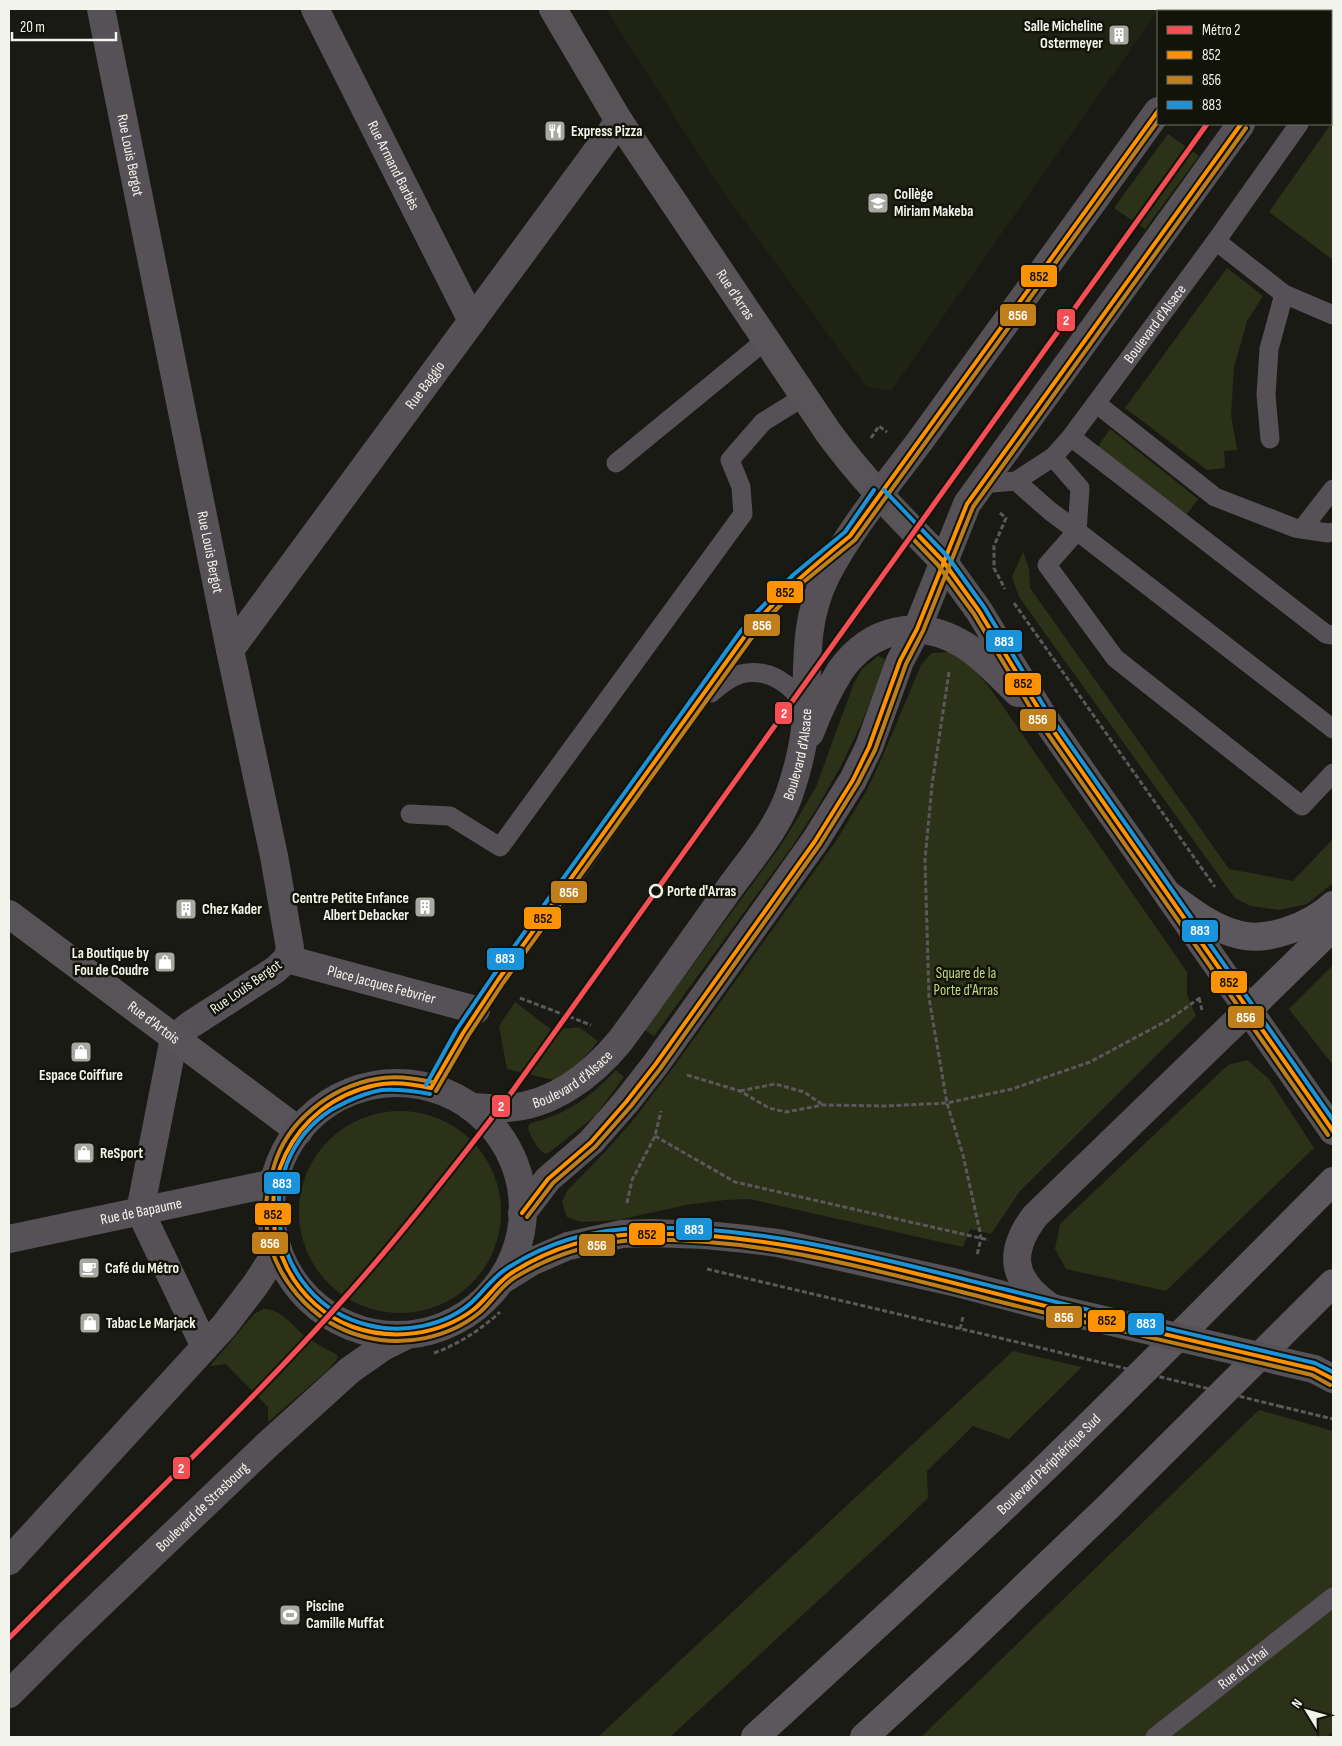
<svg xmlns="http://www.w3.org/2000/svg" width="1342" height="1746" font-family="'Sofia Sans Condensed',sans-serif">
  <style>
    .built { fill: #1f2313 }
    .green { fill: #2c3218 }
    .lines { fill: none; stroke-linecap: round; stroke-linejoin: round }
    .path { stroke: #5b585a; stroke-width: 3; stroke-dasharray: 5 2.5; stroke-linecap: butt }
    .lane { stroke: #565156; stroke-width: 19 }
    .street { stroke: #565156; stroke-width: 28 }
    .secondary { stroke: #575357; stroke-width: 28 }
    .primary { stroke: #565156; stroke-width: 28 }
    .highway { stroke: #5c575c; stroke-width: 28 }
    .path-bridge { stroke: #5b585a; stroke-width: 3; stroke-dasharray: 5 2.5; stroke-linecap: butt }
    .primary-bridge { stroke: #565156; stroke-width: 28 }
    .bus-1-casing { stroke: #121409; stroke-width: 8 }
    .bus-2-casing { stroke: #121409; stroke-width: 8 }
    .bus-3-casing { stroke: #121409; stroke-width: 8 }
    .bus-1 { stroke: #ff9200; stroke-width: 4 }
    .bus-2 { stroke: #c07f1a; stroke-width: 4 }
    .bus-3 { stroke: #1a93da; stroke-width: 4 }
    .metro-1-casing { stroke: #121409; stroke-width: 9 }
    .metro-1 { stroke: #f64e54; stroke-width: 5 }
    .stop-dot { fill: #121409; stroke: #f2f4ec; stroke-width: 2.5 }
    .labels { text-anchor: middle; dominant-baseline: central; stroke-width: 5; stroke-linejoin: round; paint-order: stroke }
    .poi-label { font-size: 15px; font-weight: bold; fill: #f2f4ec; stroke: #121409; text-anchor: start }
    .street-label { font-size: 15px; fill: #f2f4ec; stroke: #121409 }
    .stop-label { font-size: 15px; font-weight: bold; fill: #f2f4ec; stroke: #121409; text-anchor: start }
    .park-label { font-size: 15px; fill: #c2d681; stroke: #121409 }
    .line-badge { stroke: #121409; stroke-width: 2 }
    .badge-label { font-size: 14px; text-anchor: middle; font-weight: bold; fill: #fff }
    .pale-badge-label { font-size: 14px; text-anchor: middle; font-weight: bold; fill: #111 }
  </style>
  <rect width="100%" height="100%" fill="#1a1a15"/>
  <!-- built -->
  <polygon class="built" points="606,9 1159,9 891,391 866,386 719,186"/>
  <!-- green -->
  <g class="green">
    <polygon points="1333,121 1333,260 1269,212"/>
    <polygon points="1168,134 1199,156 1145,229 1114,208"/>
    <polygon points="1227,268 1263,296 1247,321 1234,367 1231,415 1237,450 1224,451 1225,468 1207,470 1125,408"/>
    <polygon points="1110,429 1198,499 1186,515 1097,448"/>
    <polygon points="1023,552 1029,569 1030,588 1229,869 1293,881 1333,839 1333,883 1307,904 1279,910 1251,906 1235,898 1019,597 1012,577"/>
    <polygon points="949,652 971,666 990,688 1187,972 1187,995 1196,1016 1020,1191 991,1234 970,1229 963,1247 749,1199 725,1200 686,1205 618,1220 581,1222 567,1217 562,1202 567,1191 605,1152 635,1118 675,1065 836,841 867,790 884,753 921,665 932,653"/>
    <polygon points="878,656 883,658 886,662 862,722 842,764 817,808 793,845 654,1036 645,1030 779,848 799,816 816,787 854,683 862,669"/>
    <polygon points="1333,965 1333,1065 1289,1009"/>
    <path d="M515 1002 552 1030 579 1027 598 1041C586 1056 572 1073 554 1080L507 1069 499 1026Z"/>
    <polygon points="1247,1060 1269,1079 1314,1148 1166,1291 1066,1269 1055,1249 1060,1224 1228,1065"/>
    <path d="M616 1070 624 1077 595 1116 550 1152 545 1154C537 1149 530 1136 528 1127L531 1123C566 1115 592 1096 616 1070Z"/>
    <circle cx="400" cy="1212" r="101"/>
    <path d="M263 1309C283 1309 291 1325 305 1336 315 1343 325 1348 336 1354L338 1358 329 1369 268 1422V1407L226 1364 210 1366 254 1314Z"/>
    <polygon points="1013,1351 1082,1367 1009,1439 973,1426 927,1471 928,1498 899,1526 670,1737 598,1737"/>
    <polygon points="1259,1410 1333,1431 1333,1732 1326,1737 921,1737"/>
  </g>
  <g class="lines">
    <!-- path -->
    <g class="path">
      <polyline points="871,438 879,426 887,432"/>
      <polyline points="1000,513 1006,518 994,546 994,568 1005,589"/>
      <polyline points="1014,603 1215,887"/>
      <polyline points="949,672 932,785 925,860 929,998 947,1103 963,1155 980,1232 981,1239 977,1255"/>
      <polyline points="520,998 591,1025"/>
      <polyline points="1199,998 1202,1010"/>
      <polyline points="687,1075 740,1091 769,1108 786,1112 823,1105 885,1106 947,1103 1012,1089 1090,1062 1170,1019 1201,997"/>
      <polyline points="740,1091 775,1084 804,1092 823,1105"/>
      <polyline points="655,1136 735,1182 989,1240"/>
      <polyline points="627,1203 632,1180 655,1136 661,1111"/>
      <polyline points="707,1269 1021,1343"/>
      <polyline points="960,1329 963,1317"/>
      <path d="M434 1353C459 1344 480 1330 500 1312"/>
      <polyline points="1279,1406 1333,1419"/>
    </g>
    <!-- lane -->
    <g class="lane">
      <polyline points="1331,79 1333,76"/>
      <polyline points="1216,241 1284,294 1333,315"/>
      <polyline points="1097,404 1215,497 1295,528 1328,533 1333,532"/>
      <polyline points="1071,437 1326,634 1333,635"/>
      <polyline points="1270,439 1266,395 1269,349 1284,294"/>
      <polyline points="616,463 767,339"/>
      <polyline points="1016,481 1050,511 1077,531 1080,488 1053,457"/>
      <path id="s1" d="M980 484 1016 481 1053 457 1071 437 1216 241 1299 124"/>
      <polyline points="1302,529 1333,489"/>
      <path d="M711 693C719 686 729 677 741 674 769 667 793 685 806 708"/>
      <polyline points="1333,729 1077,531 1047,565 1115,658 1302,806 1333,773"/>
      <polyline points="410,814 450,816 500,847 743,514 741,487 730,460 763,422 805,396"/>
      <path d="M431 1088C470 1012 524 946 573 877 631 797 687 716 745 636 774 600 802 575 838 546"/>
      <path id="s2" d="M1155 1737 1333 1597"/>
    </g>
    <!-- street -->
    <g class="street">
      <path id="s3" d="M101 9 230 650 274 856 290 948 287 959 275 970 190 1025 174 1038 140 1211 205 1347"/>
      <path id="s4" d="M315 9 472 321"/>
      <path id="s5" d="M230 650 619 121"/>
      <path id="s6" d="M287 959 476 1010"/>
      <path id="s7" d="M9 1239 274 1183"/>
    </g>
    <!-- secondary -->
    <g class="secondary">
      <path id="s8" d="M553 9 619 121 828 432C862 479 903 520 943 561"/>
      <path id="s9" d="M9 914 299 1131"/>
    </g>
    <!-- primary -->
    <g class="primary">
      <polyline points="1230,11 1232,9"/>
      <polyline points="1322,11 1324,9"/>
      <polyline points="943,561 979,611 1043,716 1333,1131"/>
      <path d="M810 733C818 712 828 690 840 671 870 628 919 617 964 645 984 657 1001 677 1018 693"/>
      <circle cx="397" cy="1209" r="126"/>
      <path id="s10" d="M471 1107C482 1107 494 1109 506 1108 552 1106 592 1075 620 1041 657 991 693 940 729 889 752 857 781 825 792 786 799 764 805 740 806 716 808 667 803 622 826 576 854 521 897 474 933 423 1009 319 1083 215 1158 111"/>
      <polyline points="522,1213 548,1179 591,1142 626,1102 655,1065 815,841 853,780 869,747 900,661 917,629 967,504 1241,124"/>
      <polyline points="502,1280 531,1262 568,1246 622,1234 651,1233 705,1235 746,1239 778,1243 953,1282 1052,1308"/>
      <path d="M1049 1306C1012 1280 1007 1253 1035 1216L1248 1010"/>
      <polyline points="1314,1369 1333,1379"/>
      <polyline points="9,1561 224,1326 256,1284 278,1250"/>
      <path id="s11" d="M9 1694 68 1635 266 1446 350 1370 383 1347 407 1335"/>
    </g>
    <!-- highway -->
    <g class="highway">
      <path d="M1169 895C1191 911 1213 929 1240 935 1269 942 1311 925 1333 905"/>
      <polyline points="1248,1010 1333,927"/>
      <path id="s12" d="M755 1737C850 1650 946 1563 1039 1474 1138 1378 1236 1279 1333 1181"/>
      <polyline points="864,1737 962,1647 1109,1506 1333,1283"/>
    </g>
    <!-- path-bridge -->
    <polyline class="path-bridge" points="1021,1343 1279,1406"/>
    <!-- primary-bridge -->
    <polyline class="primary-bridge" points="1052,1308 1314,1369"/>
    <!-- bus-1 casing -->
    <g class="bus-1-casing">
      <g id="bus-1">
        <polyline points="919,536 943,561 979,611 1043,716 1333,1131"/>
        <path d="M431 1088C413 1084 394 1081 376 1085 291 1103 249 1192 287 1268 301 1295 325 1317 353 1327 393 1341 439 1335 473 1310 488 1298 497 1282 513 1272 551 1248 594 1235 639 1234 764 1230 888 1267 1009 1297 1110 1322 1212 1345 1314 1369L1333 1379"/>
        <path d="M431 1088 463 1033 498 980 745 636C777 596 811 568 850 536L1158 111"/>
        <polyline points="522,1213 548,1179 591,1142 626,1102 655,1065 815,841 853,780 869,747 900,661 917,629 967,504 1241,124"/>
      </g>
    </g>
    <!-- bus-2 casing -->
    <g class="bus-2-casing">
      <g id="bus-2">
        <polyline points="914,540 938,565 974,614 1038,720 1328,1135"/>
        <path d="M432 1082C414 1078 395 1075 376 1079 331 1087 287 1121 274 1166 269 1184 264 1203 266 1222 271 1276 312 1324 365 1337 404 1347 448 1338 479 1313 492 1302 500 1287 514 1278 553 1254 596 1241 641 1240 766 1237 889 1274 1009 1304 1110 1329 1211 1351 1312 1375L1330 1385"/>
        <polyline points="436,1091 468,1036 503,983 750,640 765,621 801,584 855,540 1158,121"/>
        <polyline points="527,1217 553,1183 595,1147 631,1106 660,1069 820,844 858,783 875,750 906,664 923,631 973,507 1246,128"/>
      </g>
    </g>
    <!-- bus-3 casing -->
    <g class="bus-3-casing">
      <g id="bus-3">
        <polyline points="884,490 948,557 984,607 1048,713 1333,1120"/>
        <polyline points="426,1085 457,1029 493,976 740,632 756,613 793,575 845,532 874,490"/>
        <path d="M430 1094C414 1091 398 1089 382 1090 364 1093 347 1101 331 1110 246 1165 269 1301 368 1325 403 1334 445 1326 472 1302 484 1291 492 1278 506 1269 547 1242 594 1229 643 1228 766 1225 889 1261 1008 1290 1110 1316 1213 1339 1315 1363L1333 1372"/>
      </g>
    </g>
    <!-- bus-1 -->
    <use href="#bus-1" class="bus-1"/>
    <!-- bus-2 -->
    <use href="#bus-2" class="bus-2"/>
    <!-- bus-3 -->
    <use href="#bus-3" class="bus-3"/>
    <!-- metro-1 casing -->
    <g class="metro-1-casing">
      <path id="metro-1" d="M9 1638C123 1523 242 1414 349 1293 406 1229 459 1161 511 1093L1207 124"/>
    </g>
    <!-- metro-1 -->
    <use href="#metro-1" class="metro-1"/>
  </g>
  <!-- icons -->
  <defs>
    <g id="building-square" transform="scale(1.125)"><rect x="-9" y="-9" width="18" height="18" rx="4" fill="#a6a8a1" stroke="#121409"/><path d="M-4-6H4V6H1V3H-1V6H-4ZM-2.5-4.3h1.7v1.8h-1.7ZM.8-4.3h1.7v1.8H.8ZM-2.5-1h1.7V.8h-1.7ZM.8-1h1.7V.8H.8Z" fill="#fff"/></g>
    <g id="restaurant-square" transform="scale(1.125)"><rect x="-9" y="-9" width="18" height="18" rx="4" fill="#a6a8a1" stroke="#121409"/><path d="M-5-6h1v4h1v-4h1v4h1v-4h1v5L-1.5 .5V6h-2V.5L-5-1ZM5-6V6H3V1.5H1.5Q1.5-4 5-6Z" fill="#fff"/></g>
    <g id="school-square" transform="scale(1.125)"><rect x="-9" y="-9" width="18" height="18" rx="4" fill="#a6a8a1" stroke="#121409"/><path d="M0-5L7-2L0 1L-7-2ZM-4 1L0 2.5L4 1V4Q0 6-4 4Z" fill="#fff"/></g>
    <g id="shop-square" transform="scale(1.125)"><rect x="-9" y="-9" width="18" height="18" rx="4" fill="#a6a8a1" stroke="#121409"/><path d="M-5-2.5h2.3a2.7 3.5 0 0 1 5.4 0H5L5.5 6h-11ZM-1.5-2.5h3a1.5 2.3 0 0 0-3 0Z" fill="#fff"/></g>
    <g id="cafe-square" transform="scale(1.125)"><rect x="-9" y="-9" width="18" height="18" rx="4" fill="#a6a8a1" stroke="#121409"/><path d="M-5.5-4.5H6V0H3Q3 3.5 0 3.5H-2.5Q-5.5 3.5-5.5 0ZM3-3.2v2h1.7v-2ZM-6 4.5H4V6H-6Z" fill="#fff"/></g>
    <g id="stadium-square" transform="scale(1.125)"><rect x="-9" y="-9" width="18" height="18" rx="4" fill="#a6a8a1" stroke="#121409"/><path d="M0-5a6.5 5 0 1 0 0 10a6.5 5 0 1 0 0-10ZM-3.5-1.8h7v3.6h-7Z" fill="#fff"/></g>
  </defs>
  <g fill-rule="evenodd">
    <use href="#building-square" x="1119" y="35"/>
    <use href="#restaurant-square" x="555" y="131"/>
    <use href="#school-square" x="878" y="203"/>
    <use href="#building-square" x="425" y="907"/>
    <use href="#building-square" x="186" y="909"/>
    <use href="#shop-square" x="165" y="962"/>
    <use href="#shop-square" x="81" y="1052"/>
    <use href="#shop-square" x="84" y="1153"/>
    <use href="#cafe-square" x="89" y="1268"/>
    <use href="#shop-square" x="90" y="1323"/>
    <use href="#stadium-square" x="290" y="1615"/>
  </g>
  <!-- markers -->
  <circle class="stop-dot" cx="656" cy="891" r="6"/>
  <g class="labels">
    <!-- poi labels -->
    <g class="poi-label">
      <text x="1103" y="26" text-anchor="end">Salle Micheline<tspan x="1103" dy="17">Ostermeyer</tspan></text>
      <text x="571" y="131">Express Pizza</text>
      <text x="894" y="194">Collège<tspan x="894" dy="17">Miriam Makeba</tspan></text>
      <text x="409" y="898" text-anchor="end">Centre Petite Enfance<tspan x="409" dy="17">Albert Debacker</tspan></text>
      <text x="202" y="909">Chez Kader</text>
      <text x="149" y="953" text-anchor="end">La Boutique by<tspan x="149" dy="17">Fou de Coudre</tspan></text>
      <text x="81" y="1075" text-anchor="middle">Espace Coiffure</text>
      <text x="100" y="1153">ReSport</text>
      <text x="105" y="1268">Café du Métro</text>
      <text x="106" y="1323">Tabac Le Marjack</text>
      <text x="306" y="1606">Piscine<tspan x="306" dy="17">Camille Muffat</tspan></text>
    </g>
    <!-- street labels -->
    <g class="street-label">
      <text stroke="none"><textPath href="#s3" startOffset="149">Rue Louis Bergot</textPath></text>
      <text stroke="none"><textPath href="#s4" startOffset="175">Rue Armand Barbès</textPath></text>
      <text stroke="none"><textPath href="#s8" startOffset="339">Rue d'Arras</textPath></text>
      <text stroke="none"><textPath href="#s1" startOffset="248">Boulevard d'Alsace</textPath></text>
      <text stroke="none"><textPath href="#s5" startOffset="329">Rue Baggio</textPath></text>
      <text stroke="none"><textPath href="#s3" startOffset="554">Rue Louis Bergot</textPath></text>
      <text stroke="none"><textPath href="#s10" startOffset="512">Boulevard d'Alsace</textPath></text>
      <text stroke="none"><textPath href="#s6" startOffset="98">Place Jacques Febvrier</textPath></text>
      <text transform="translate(246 987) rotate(-35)">Rue Louis Bergot</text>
      <text stroke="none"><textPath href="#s9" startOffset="181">Rue d'Artois</textPath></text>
      <text stroke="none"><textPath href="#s10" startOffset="109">Boulevard d'Alsace</textPath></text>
      <text stroke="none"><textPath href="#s7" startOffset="135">Rue de Bapaume</textPath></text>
      <text stroke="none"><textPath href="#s12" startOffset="401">Boulevard Périphérique Sud</textPath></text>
      <text stroke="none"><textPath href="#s11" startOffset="269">Boulevard de Strasbourg</textPath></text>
      <text stroke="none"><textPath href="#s2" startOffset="112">Rue du Chai</textPath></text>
    </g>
    <!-- stop labels -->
    <g class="stop-label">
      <text x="667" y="891">Porte d'Arras</text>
    </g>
    <!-- park labels -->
    <g class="park-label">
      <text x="966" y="973">Square de la<tspan x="966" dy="17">Porte d'Arras</tspan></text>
    </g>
  </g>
  <g class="line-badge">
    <rect x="1020" y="264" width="38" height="24" rx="5" fill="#ff9200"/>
    <rect x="999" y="303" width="38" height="24" rx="5" fill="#c07f1a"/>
    <rect x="1056" y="308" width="20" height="24" rx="5" fill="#f64e54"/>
    <rect x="766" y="580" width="38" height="24" rx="5" fill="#ff9200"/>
    <rect x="743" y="613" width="38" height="24" rx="5" fill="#c07f1a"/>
    <rect x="985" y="629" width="38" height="24" rx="5" fill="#1a93da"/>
    <rect x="1004" y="672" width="38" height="24" rx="5" fill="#ff9200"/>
    <rect x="774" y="701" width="19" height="24" rx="5" fill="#f64e54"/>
    <rect x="1019" y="708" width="38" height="24" rx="5" fill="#c07f1a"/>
    <rect x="550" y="880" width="38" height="24" rx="5" fill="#c07f1a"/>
    <rect x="523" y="906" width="39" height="24" rx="5" fill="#ff9200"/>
    <rect x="1181" y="919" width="38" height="24" rx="5" fill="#1a93da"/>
    <rect x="486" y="947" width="39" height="24" rx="5" fill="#1a93da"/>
    <rect x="1210" y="970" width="38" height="24" rx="5" fill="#ff9200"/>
    <rect x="1227" y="1005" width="38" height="24" rx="5" fill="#c07f1a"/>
    <rect x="491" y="1094" width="20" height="24" rx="5" fill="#f64e54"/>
    <rect x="263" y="1171" width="38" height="24" rx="5" fill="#1a93da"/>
    <rect x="254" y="1202" width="38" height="24" rx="5" fill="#ff9200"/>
    <rect x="675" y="1217" width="38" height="24" rx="5" fill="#1a93da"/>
    <rect x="628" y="1222" width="38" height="24" rx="5" fill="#ff9200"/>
    <rect x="251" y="1231" width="38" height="24" rx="5" fill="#c07f1a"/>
    <rect x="578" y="1233" width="38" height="24" rx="5" fill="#c07f1a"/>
    <rect x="1045" y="1305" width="38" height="24" rx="5" fill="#c07f1a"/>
    <rect x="1087" y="1309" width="39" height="24" rx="5" fill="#ff9200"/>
    <rect x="1127" y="1312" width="38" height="24" rx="5" fill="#1a93da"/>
    <rect x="172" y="1456" width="19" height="24" rx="5" fill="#f64e54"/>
  </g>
  <g class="badge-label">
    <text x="1018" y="320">856</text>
    <text x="1066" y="325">2</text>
    <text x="762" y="630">856</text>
    <text x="1004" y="646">883</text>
    <text x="784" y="718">2</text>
    <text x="1038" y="724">856</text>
    <text x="569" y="897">856</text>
    <text x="1200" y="935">883</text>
    <text x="505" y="963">883</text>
    <text x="1246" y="1022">856</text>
    <text x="501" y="1111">2</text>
    <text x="282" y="1188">883</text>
    <text x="694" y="1234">883</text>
    <text x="270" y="1248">856</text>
    <text x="597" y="1250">856</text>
    <text x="1064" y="1322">856</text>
    <text x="1146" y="1328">883</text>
    <text x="181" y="1473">2</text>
  </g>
  <g class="pale-badge-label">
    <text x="1039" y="281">852</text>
    <text x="785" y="597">852</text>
    <text x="1023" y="688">852</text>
    <text x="543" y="923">852</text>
    <text x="1229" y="987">852</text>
    <text x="273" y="1219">852</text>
    <text x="647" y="1239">852</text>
    <text x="1107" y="1325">852</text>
  </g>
  <!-- border -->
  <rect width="1342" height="1746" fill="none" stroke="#f2f4ec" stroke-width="20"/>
  <!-- legend -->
  <rect x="1157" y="10" width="175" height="115" fill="#121409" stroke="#6c6e64"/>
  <rect x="1167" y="26" width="25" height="8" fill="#f64e54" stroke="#6c6e64"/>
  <text x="1202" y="35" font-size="15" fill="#f2f4ec">Métro 2</text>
  <rect x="1167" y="51" width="25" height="8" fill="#ff9200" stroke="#6c6e64"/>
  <text x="1202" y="60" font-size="15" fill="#f2f4ec">852</text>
  <rect x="1167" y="76" width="25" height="8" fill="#c07f1a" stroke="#6c6e64"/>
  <text x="1202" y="85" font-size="15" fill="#f2f4ec">856</text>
  <rect x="1167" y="101" width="25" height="8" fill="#1a93da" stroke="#6c6e64"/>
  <text x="1202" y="110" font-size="15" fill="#f2f4ec">883</text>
  <!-- north arrow -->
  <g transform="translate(1307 1711) rotate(307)" stroke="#121409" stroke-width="4" paint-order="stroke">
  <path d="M0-4L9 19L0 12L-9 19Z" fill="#f2f4ec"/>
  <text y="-8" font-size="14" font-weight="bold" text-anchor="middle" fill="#f2f4ec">N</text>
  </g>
  <!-- scale -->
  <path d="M12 32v8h104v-8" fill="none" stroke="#f2f4ec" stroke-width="2.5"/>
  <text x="20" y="32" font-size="15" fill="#f2f4ec" stroke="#121409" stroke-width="4" paint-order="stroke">20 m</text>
</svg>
